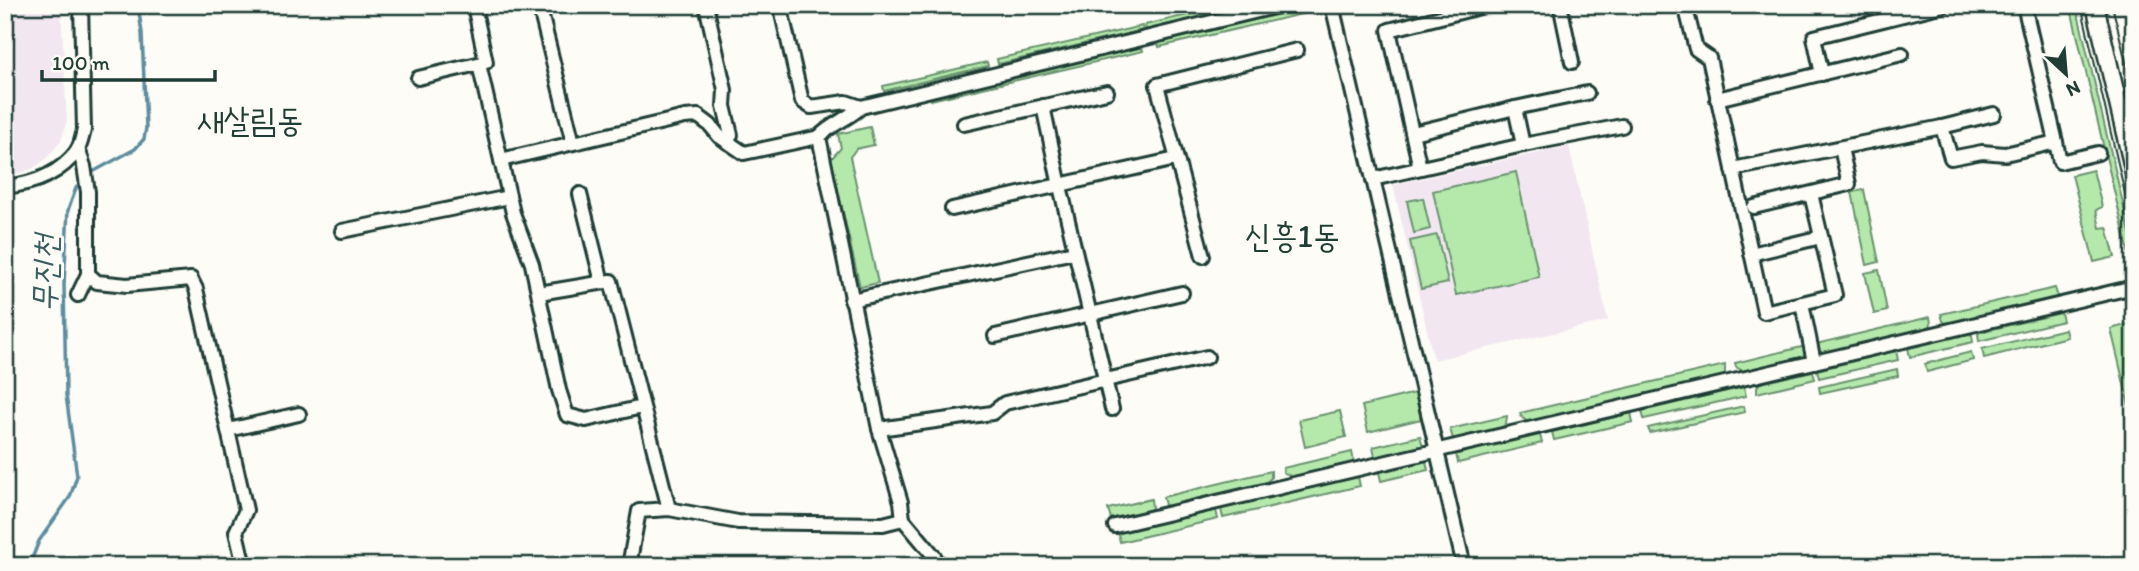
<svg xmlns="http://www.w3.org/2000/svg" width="2139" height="571" font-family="Itim,'Poor Story',sans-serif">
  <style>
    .built { fill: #f2e7f1 }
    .green { fill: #b5e9ab; stroke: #6a9370; stroke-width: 2 }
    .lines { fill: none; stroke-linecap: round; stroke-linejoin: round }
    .stream { stroke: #5d8d9f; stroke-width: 3.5 }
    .minor-casing { stroke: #1f3d34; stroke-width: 18 }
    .major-casing { stroke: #1f3d34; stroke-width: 21 }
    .minor { stroke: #fdfcf7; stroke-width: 12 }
    .major { stroke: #fdfcf7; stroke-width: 16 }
    .tram { stroke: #1f3d34; stroke-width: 2 }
    .labels { text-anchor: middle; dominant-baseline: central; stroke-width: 6; stroke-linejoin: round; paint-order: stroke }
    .water-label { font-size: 32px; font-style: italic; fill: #395e60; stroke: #fdfcf7 }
    .quarter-label { font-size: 33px; fill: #1f3d34; stroke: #fdfcf7 }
  </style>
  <rect width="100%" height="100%" fill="#fdfcf7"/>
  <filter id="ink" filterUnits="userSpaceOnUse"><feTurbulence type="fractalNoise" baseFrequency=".0143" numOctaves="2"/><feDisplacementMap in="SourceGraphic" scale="14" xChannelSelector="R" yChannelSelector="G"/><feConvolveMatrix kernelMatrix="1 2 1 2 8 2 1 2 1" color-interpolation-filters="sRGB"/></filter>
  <g filter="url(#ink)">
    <!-- built -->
    <g class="built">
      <polygon points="5,5 61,5 67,121 61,141 45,160 32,169 21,173 5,175"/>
      <polygon points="1569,146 1608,321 1434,360 1393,185"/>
    </g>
    <!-- green -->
    <g class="green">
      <polygon points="1229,5 1251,5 1146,30 1145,25"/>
      <polygon points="1318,5 1319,10 1159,47 1158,43"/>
      <polygon points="2070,5 2076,5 2134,250 2134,258 2130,258"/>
      <polygon points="1142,26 1143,30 998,64 997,59"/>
      <polygon points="1142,47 1143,51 931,100 930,96"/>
      <polygon points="987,62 988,66 884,91 883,86"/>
      <polygon points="870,127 874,145 856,149 850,157 878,283 860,287 831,159 841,148 838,134"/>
      <polygon points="2093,170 2102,207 2096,210 2100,228 2107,227 2115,257 2094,262 2072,175"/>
      <polygon points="1516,172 1539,277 1456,295 1433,191"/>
      <polygon points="1864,190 1879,262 1867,265 1852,192"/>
      <polygon points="1423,198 1430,229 1414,233 1407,201"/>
      <polygon points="1437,235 1448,283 1421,289 1410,241"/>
      <polygon points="1879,270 1887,311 1874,314 1865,273"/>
      <polygon points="2055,288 2058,297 1947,324 1943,321 1941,314"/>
      <polygon points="2061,313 2063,321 1979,341 1978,334 1980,332"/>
      <polygon points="1930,317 1931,324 1929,327 1818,354 1816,344"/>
      <polygon points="2132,323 2134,331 2134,418 2132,418 2111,329"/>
      <polygon points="2065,329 2067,337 1984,358 1982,349"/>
      <polygon points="1969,334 1972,335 1973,342 1910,357 1908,348"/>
      <polygon points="1806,346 1808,356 1743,371 1736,367 1735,363"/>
      <polygon points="1896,351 1898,360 1819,378 1817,370"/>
      <polygon points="1971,352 1973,360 1927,372 1925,364"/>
      <polygon points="1725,365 1725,374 1723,376 1527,422 1521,416 1520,413"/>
      <polygon points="1897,369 1898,376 1820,393 1819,387"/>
      <polygon points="1813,371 1815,379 1757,393 1757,387 1760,383"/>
      <polygon points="1744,387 1746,396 1644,419 1642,411"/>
      <polygon points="1415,393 1421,419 1368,432 1362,406"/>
      <polygon points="1744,406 1745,412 1650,433 1648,428"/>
      <polygon points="1340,411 1346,437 1305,447 1299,420"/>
      <polygon points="1631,413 1633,422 1554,440 1552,432"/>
      <polygon points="1507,416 1506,424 1502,427 1453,439 1450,429"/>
      <polygon points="1540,435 1542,443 1458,463 1456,454"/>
      <polygon points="1420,436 1423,446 1375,457 1373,447"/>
      <polygon points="1352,452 1354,462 1292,477 1283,472 1283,468"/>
      <polygon points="1426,461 1428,470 1381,481 1379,472"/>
      <polygon points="1271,471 1271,478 1265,483 1168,506 1165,505 1163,497"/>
      <polygon points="1358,477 1360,486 1223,518 1221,509"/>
      <polygon points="1151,499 1152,508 1149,510 1111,519 1108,509"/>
      <polygon points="1216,510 1218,519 1120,542 1118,533"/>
    </g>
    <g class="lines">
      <!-- stream -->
      <g class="stream">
        <polyline points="89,174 135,149 144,139 146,128 142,33 138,5"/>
        <polyline points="29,566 39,541 70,497 77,476 66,395 64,284 68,210 76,188 82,182"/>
      </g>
      <!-- minor casing -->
      <g class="minor-casing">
        <g id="minor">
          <polyline points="539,5 573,143"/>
          <polyline points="706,5 725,90 724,106 731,135 727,142"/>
          <polyline points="780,5 802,101 811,107 846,102 861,107"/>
          <polyline points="1332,5 1464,566"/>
          <polyline points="1562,5 1561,9 1572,62"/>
          <polyline points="1685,5 1696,49 1709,58 1764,312 1802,303 1814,362"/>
          <polyline points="2024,5 2056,142"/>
          <polyline points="479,64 513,213 532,264 559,390 567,415 586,420 642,407"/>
          <polyline points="1822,74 1814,37 1944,5"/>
          <polyline points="418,78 486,62 476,15 479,5"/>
          <polyline points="1717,99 1902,54"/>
          <polyline points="1043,106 1060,186 1112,409"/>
          <polyline points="1515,108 1523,145"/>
          <polyline points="964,124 1107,92"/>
          <polyline points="1942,127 1951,158 1982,152 2005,154 2056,142 2060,162 2098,153"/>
          <polyline points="1413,133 1515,108 1587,93"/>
          <polyline points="78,149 84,166 88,192 88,274 78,295"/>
          <polyline points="501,160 685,117 698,116 710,125 719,136 744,153 819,137"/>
          <polyline points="1420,168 1389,30 1488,5"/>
          <polyline points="1733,169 1942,127 1994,114"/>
          <polyline points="1373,179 1523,145 1622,126"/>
          <path d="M5 187C33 184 60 174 77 151 81 145 82 137 84 130L81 5"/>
          <polyline points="580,194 602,282"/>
          <polyline points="1754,207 1849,184 1841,148"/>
          <polyline points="952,209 1176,159"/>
          <polyline points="342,231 509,197"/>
          <polyline points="1751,254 1821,237"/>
          <polyline points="1203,256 1157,85 1297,50"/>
          <polyline points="88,274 97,282 127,285 191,279 196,289 246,510 236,532 244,566"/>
          <polyline points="539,293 611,281 669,509"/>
          <polyline points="851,300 1074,252"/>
          <polyline points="1802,303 1835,295 1811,194"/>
          <polyline points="995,336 1182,293"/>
          <polyline points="879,429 992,413 1005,403 1207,357"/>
          <polyline points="228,430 299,414"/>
          <polyline points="1115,526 2134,287"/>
          <polyline points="629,566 639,511 669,509 738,522 883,524 903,519"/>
          <path d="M939 566 934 556 903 519 901 502 879 429 819 137C831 124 848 119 861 107L1282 5"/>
        </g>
      </g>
      <!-- major casing -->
      <g class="major-casing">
        <polyline id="major" points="2095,5 2134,172"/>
      </g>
      <!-- minor -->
      <use href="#minor" class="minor"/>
      <!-- major -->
      <use href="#major" class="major"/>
      <!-- tram -->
      <g class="tram">
        <polyline points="2081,5 2134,232"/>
        <polyline points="2112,5 2134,95"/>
      </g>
    </g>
  </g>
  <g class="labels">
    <!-- water labels -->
    <g class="water-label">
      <text transform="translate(45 273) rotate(-89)">무진천</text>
    </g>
    <!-- quarter labels -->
    <g class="quarter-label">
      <text x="250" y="119">새살림동</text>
      <text x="1292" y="235">신흥1동</text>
    </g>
  </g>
  <!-- margin -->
  <rect width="2139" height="571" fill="none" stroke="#fdfcf7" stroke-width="28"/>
  <rect x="14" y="14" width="2111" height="543" fill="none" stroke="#1f3d34" stroke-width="2.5" filter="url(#ink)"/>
  <!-- north arrow -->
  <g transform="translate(2066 74) rotate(154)" stroke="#fdfcf7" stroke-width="5" paint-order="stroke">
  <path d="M0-5L12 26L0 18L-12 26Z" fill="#1f3d34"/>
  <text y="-10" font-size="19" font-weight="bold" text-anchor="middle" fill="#1f3d34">N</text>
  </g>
  <!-- scale -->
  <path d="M42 70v10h173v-10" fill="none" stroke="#1f3d34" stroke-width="3.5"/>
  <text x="52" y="70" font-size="21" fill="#1f3d34" stroke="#fdfcf7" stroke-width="5" paint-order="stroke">100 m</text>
</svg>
